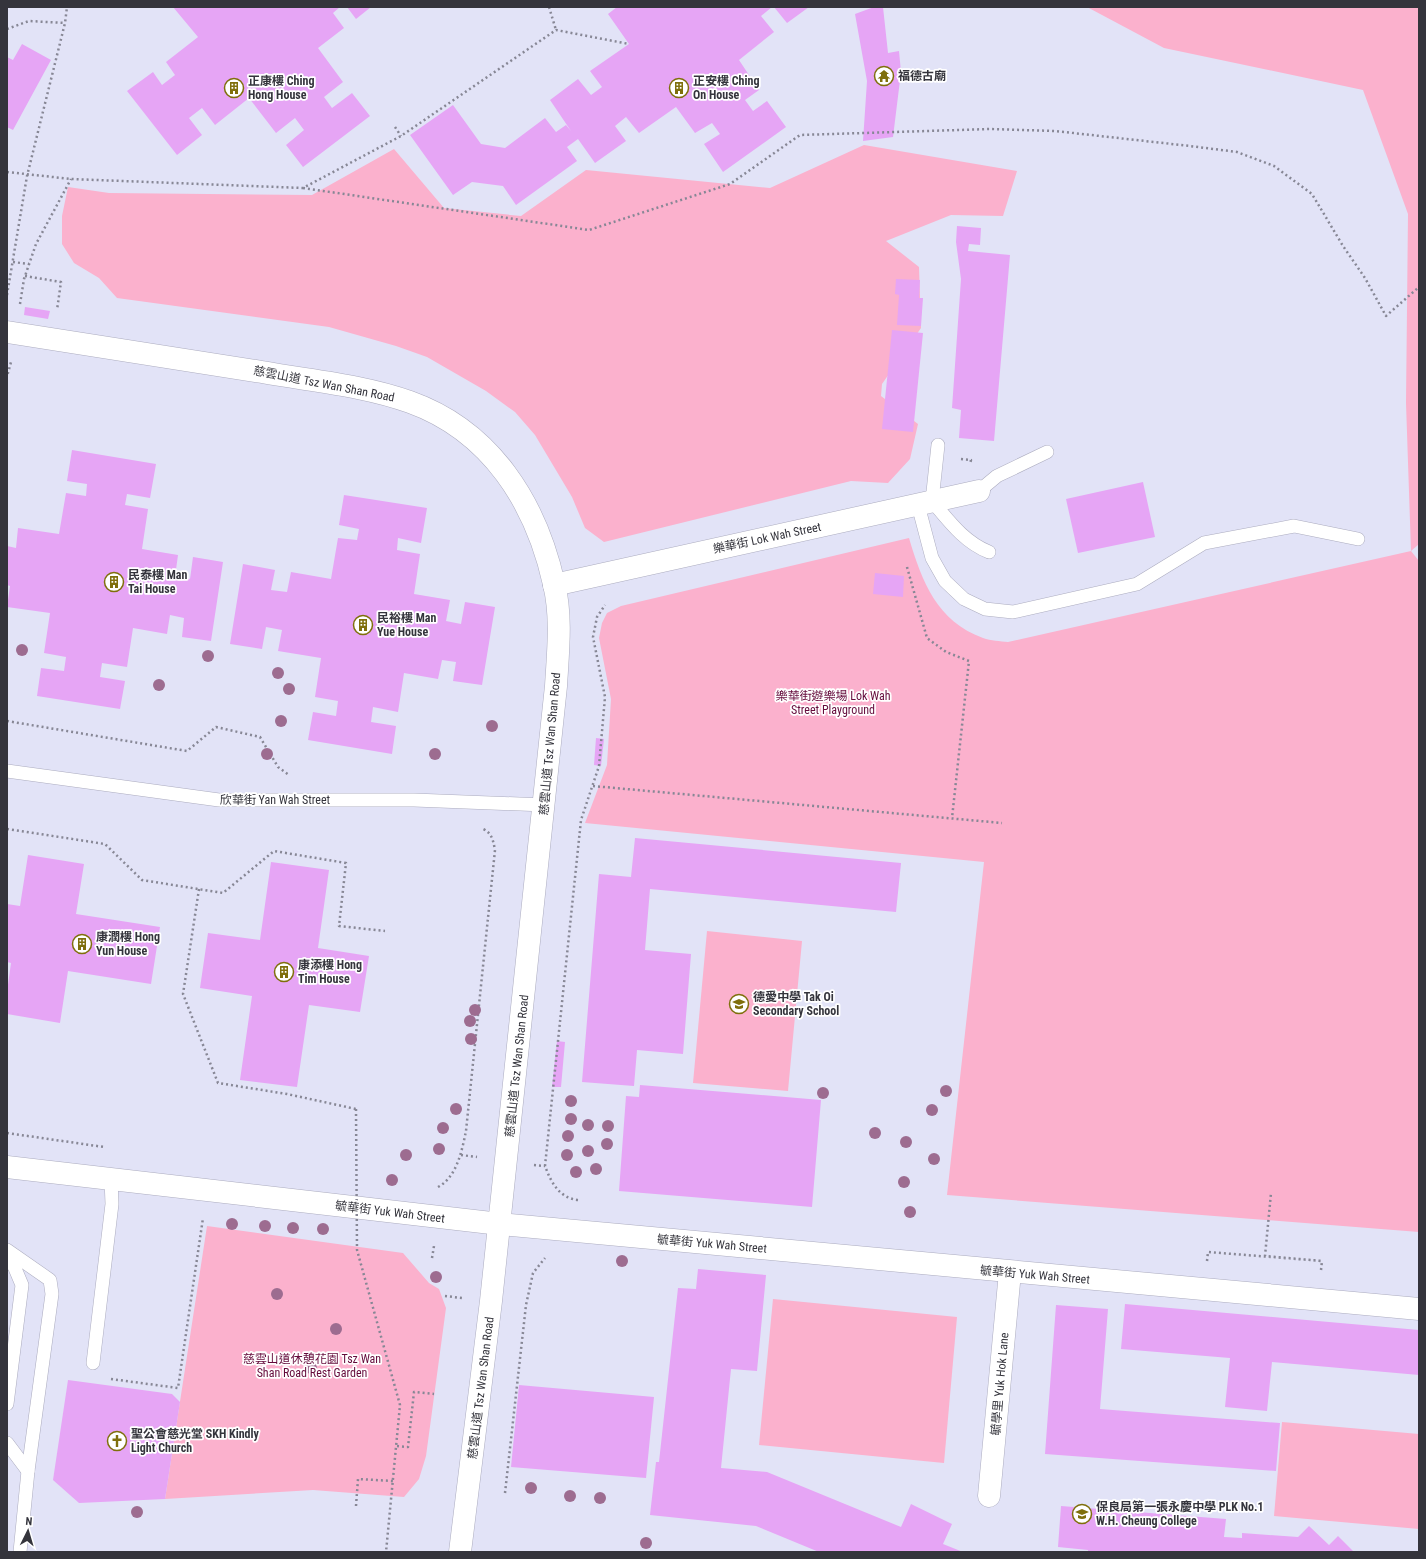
<svg xmlns="http://www.w3.org/2000/svg" width="1426" height="1559" font-family="'Roboto Condensed','Noto Sans TC',sans-serif">
  <style>
    .green { fill: #fbb1cd }
    .building { fill: #e6a5f5 }
    .lines { fill: none; stroke-linecap: round; stroke-linejoin: round }
    .lane-casing { stroke: #acacbf; stroke-width: 14 }
    .street-casing { stroke: #acacbf; stroke-width: 23 }
    .secondary-casing { stroke: #acacbf; stroke-width: 23 }
    .path { stroke: #878795; stroke-width: 2.5; stroke-dasharray: 2 3; stroke-linecap: butt }
    .lane { stroke: #fff; stroke-width: 13 }
    .street { stroke: #fff; stroke-width: 22 }
    .secondary { stroke: #fff; stroke-width: 22 }
    .path-bridge { stroke: #878795; stroke-width: 2.5; stroke-dasharray: 2 3; stroke-linecap: butt }
    .tree { fill: #9d6c90 }
    .labels { text-anchor: middle; dominant-baseline: central; stroke-width: 3.5; stroke-linejoin: round; paint-order: stroke }
    .poi-label { font-size: 12px; font-weight: bold; fill: #34343c; stroke: #fff; text-anchor: start }
    .street-label { font-size: 12px; fill: #34343c; stroke: #fff }
    .park-label { font-size: 12px; fill: #640a3b; stroke: #fff }
  </style>
  <rect width="100%" height="100%" fill="#e2e3f7"/>
  <!-- green -->
  <g class="green">
    <path d="M1087 7H1419V544L1411 551 1419 561V1232L947 1195 984 862 585 823 607 765 611 699 599 638 602 623 607 613 621 606 909 538C922 582 937 621 983 638 991 641 1000 641 1008 642L1411 551 1406 403 1408 214 1363 90 1164 48Z"/>
    <polygon points="864,145 1017,171 1003,216 951,215 886,241 919,267 921,328 882,384 881,396 918,424 910,459 888,483 851,481 604,542 585,528 572,497 535,435 515,412 486,391 427,357 396,346 329,327 117,298 99,278 74,263 62,244 62,216 68,187 109,193 312,195 394,149 444,208 521,216 586,170 770,188"/>
    <polygon points="707,931 802,941 788,1091 693,1083"/>
    <polygon points="207,1226 403,1253 429,1283 439,1289 446,1308 426,1456 419,1479 404,1497 313,1490 165,1499"/>
    <polygon points="773,1299 957,1317 944,1463 759,1445"/>
    <polygon points="1282,1422 1419,1434 1419,1529 1274,1516"/>
  </g>
  <!-- building -->
  <g class="building">
    <polygon points="173,7 340,7 333,13 344,28 318,48 343,82 324,97 332,108 352,93 370,116 303,167 286,145 304,130 295,118 276,133 249,98 215,125 202,108 189,118 202,135 177,155 127,91 153,72 162,85 175,75 166,62 198,37"/>
    <polygon points="347,7 371,7 356,19"/>
    <polygon points="617,7 772,7 761,16 774,32 739,60 759,90 745,100 753,111 767,101 786,127 723,172 704,144 720,134 712,123 695,133 676,107 639,133 626,117 615,126 626,141 595,163 578,139 567,147 577,161 516,205 503,186 472,182 453,195 410,135 453,105 481,144 505,148 545,118 556,132 566,125 571,131 550,100 578,79 591,95 602,87 590,71 629,44 608,14"/>
    <polygon points="774,7 809,7 787,23"/>
    <polygon points="874,7 883,7 888,53 899,51 901,72 893,137 863,141 867,81 855,14"/>
    <polygon points="22,44 51,60 13,130 7,127 7,57 13,60"/>
    <polygon points="957,226 981,228 980,245 969,244 968,251 1010,255 994,441 959,438 961,410 952,408 961,279 956,242"/>
    <polygon points="896,279 920,280 919,298 923,298 921,326 897,325 899,295 895,294"/>
    <polygon points="25,307 50,311 48,319 24,315"/>
    <polygon points="892,330 923,333 913,432 882,429"/>
    <polygon points="72,450 156,464 150,498 127,494 125,505 148,509 142,549 178,555 175,577 190,579 193,557 223,562 211,641 182,637 184,618 170,615 167,634 133,628 127,667 102,663 100,677 125,681 120,709 37,696 41,668 64,671 66,657 44,653 50,613 7,607 10,586 7,585 7,546 16,548 18,528 59,534 66,493 86,496 87,484 67,481"/>
    <polygon points="1143,482 1155,537 1078,553 1066,499"/>
    <polygon points="344,495 427,508 421,543 398,538 397,550 420,554 414,594 450,600 446,621 461,624 465,602 495,607 482,685 453,681 456,662 442,660 438,679 404,673 398,712 373,707 371,722 396,726 392,754 308,740 313,712 336,716 338,701 315,697 321,658 278,651 282,630 266,627 262,649 230,644 243,564 275,570 271,590 287,592 291,572 331,579 338,538 357,540 359,529 339,525"/>
    <polygon points="875,573 904,576 903,597 873,594"/>
    <polygon points="596,738 604,739 601,766 594,765"/>
    <polygon points="635,838 901,863 896,912 650,889 645,950 691,954 683,1054 637,1050 634,1086 582,1082 599,874 631,877"/>
    <polygon points="28,855 84,864 76,914 160,927 151,984 68,971 60,1023 7,1014 7,992 11,963 7,962 7,904 20,906"/>
    <polygon points="271,862 329,870 318,948 369,956 360,1012 309,1005 297,1087 240,1080 252,996 200,988 208,933 260,940"/>
    <polygon points="557,1041 565,1042 561,1087 552,1087"/>
    <polygon points="640,1085 821,1100 812,1207 619,1191 626,1096 639,1097"/>
    <polygon points="698,1269 766,1275 757,1371 731,1369 721,1468 767,1472 901,1527 911,1504 952,1524 943,1544 963,1552 819,1552 756,1526 650,1515 656,1462 659,1462 678,1288 696,1289"/>
    <polygon points="1125,1304 1419,1330 1419,1375 1272,1362 1267,1411 1225,1407 1230,1358 1121,1349"/>
    <polygon points="1056,1305 1108,1309 1100,1409 1280,1423 1276,1471 1045,1454"/>
    <polygon points="68,1380 172,1394 180,1402 165,1499 79,1503 53,1480"/>
    <polygon points="519,1385 654,1397 646,1478 511,1467"/>
    <polygon points="1061,1506 1226,1519 1224,1537 1242,1538 1242,1533 1298,1537 1309,1526 1329,1545 1338,1536 1354,1552 1088,1552 1088,1550 1058,1547"/>
  </g>
  <g class="lines">
    <!-- lane casing -->
    <g class="lane-casing">
      <g id="lane">
        <path d="M938 445 932 501C949 521 964 542 989 552"/>
        <polyline points="979,491 997,476 1047,452"/>
        <polyline points="918,505 932,558 945,581 964,599 985,609 1013,612 1137,584 1204,543 1294,526 1358,539"/>
        <polyline points="7,771 219,800 414,800 544,805"/>
        <polyline points="7,1250 50,1280 52,1294 28,1471 20,1552"/>
        <polyline points="7,1260 14,1266 22,1285 7,1404"/>
        <polyline points="93,1363 112,1204 111,1179"/>
        <polyline points="7,1443 28,1471"/>
      </g>
    </g>
    <!-- street casing -->
    <g class="street-casing">
      <g id="street">
        <polyline points="554,585 979,491"/>
        <polyline points="7,1167 500,1224 1419,1309"/>
        <polyline points="989,1496 1010,1272"/>
      </g>
    </g>
    <!-- secondary casing -->
    <g class="secondary-casing">
      <path id="secondary" d="M7 332C92 345 177 358 262 372 311 381 363 385 410 402 491 431 536 503 554 584 562 617 558 652 556 686L491 1301 460 1552"/>
    </g>
    <!-- path -->
    <g class="path">
      <polyline points="549,7 556,30"/>
      <polyline points="7,29 29,21 65,23"/>
      <polyline points="395,127 401,136"/>
      <polyline points="7,172 71,179 303,188 401,136 556,30 629,44"/>
      <polyline points="303,188 589,230 730,184 800,135 990,129 1055,131 1190,146 1237,152 1274,166 1312,194 1343,246 1365,278 1386,316 1419,287"/>
      <polyline points="13,262 29,264"/>
      <polyline points="25,276 61,282 57,310"/>
      <polyline points="7,295 27,176 65,23 67,7"/>
      <polyline points="20,304 24,279 36,244 71,179"/>
      <polyline points="7,373 8,373 11,362"/>
      <polyline points="961,459 971,460 970,464"/>
      <polyline points="907,567 927,638 946,652 969,661 952,818"/>
      <polyline points="7,721 187,751 216,727 260,737 278,767 289,775"/>
      <polyline points="593,786 1002,823"/>
      <polyline points="7,829 105,844 142,880 223,893 274,851 346,863 339,926 385,931"/>
      <polyline points="199,889 183,994 218,1083 287,1094 356,1109"/>
      <polyline points="7,1133 104,1147"/>
      <polyline points="461,1155 477,1157"/>
      <polyline points="534,1165 545,1166"/>
      <path d="M438 1187C457 1177 462 1150 466 1131L495 850C493 840 492 833 483 829"/>
      <path d="M578 1200C559 1198 551 1182 545 1166L581 820 599 766 605 697 593 637 597 617 605 605"/>
      <polyline points="432,1258 434,1246"/>
      <polyline points="1207,1261 1208,1252 1322,1261 1265,1256 1271,1193"/>
      <polyline points="1321,1270 1322,1261"/>
      <polyline points="445,1296 462,1298"/>
      <polyline points="111,1379 178,1388 203,1218"/>
      <polyline points="397,1446 408,1447 414,1392 434,1394"/>
      <polyline points="505,1493 526,1305 533,1273 545,1258"/>
      <polyline points="356,1506 358,1479 393,1481"/>
    </g>
    <!-- lane -->
    <use href="#lane" class="lane"/>
    <!-- street -->
    <use href="#street" class="street"/>
    <!-- secondary -->
    <use href="#secondary" class="secondary"/>
    <!-- path-bridge -->
    <polyline class="path-bridge" points="356,1109 357,1250 400,1405 386,1552"/>
  </g>
  <!-- trees -->
  <g class="tree">
    <circle cx="22" cy="650" r="6"/>
    <circle cx="208" cy="656" r="6"/>
    <circle cx="278" cy="673" r="6"/>
    <circle cx="159" cy="685" r="6"/>
    <circle cx="289" cy="689" r="6"/>
    <circle cx="281" cy="721" r="6"/>
    <circle cx="492" cy="726" r="6"/>
    <circle cx="267" cy="754" r="6"/>
    <circle cx="435" cy="754" r="6"/>
    <circle cx="475" cy="1010" r="6"/>
    <circle cx="470" cy="1021" r="6"/>
    <circle cx="471" cy="1039" r="6"/>
    <circle cx="946" cy="1091" r="6"/>
    <circle cx="823" cy="1093" r="6"/>
    <circle cx="571" cy="1101" r="6"/>
    <circle cx="456" cy="1109" r="6"/>
    <circle cx="932" cy="1110" r="6"/>
    <circle cx="571" cy="1119" r="6"/>
    <circle cx="588" cy="1125" r="6"/>
    <circle cx="608" cy="1126" r="6"/>
    <circle cx="443" cy="1128" r="6"/>
    <circle cx="875" cy="1133" r="6"/>
    <circle cx="568" cy="1136" r="6"/>
    <circle cx="906" cy="1142" r="6"/>
    <circle cx="607" cy="1144" r="6"/>
    <circle cx="439" cy="1149" r="6"/>
    <circle cx="588" cy="1151" r="6"/>
    <circle cx="406" cy="1155" r="6"/>
    <circle cx="567" cy="1155" r="6"/>
    <circle cx="934" cy="1159" r="6"/>
    <circle cx="596" cy="1169" r="6"/>
    <circle cx="576" cy="1172" r="6"/>
    <circle cx="392" cy="1180" r="6"/>
    <circle cx="904" cy="1182" r="6"/>
    <circle cx="910" cy="1212" r="6"/>
    <circle cx="232" cy="1224" r="6"/>
    <circle cx="265" cy="1226" r="6"/>
    <circle cx="293" cy="1228" r="6"/>
    <circle cx="323" cy="1229" r="6"/>
    <circle cx="622" cy="1261" r="6"/>
    <circle cx="436" cy="1277" r="6"/>
    <circle cx="277" cy="1294" r="6"/>
    <circle cx="336" cy="1329" r="6"/>
    <circle cx="311" cy="1368" r="6"/>
    <circle cx="531" cy="1488" r="6"/>
    <circle cx="570" cy="1496" r="6"/>
    <circle cx="600" cy="1498" r="6"/>
    <circle cx="137" cy="1512" r="6"/>
    <circle cx="646" cy="1543" r="6"/>
  </g>
  <!-- icons -->
  <defs>
    <g id="temple-ring" transform="scale(1)"><circle r="9.5" fill="#fff" stroke="#7f6f0c" stroke-width="1.5"/><path d="M0-6L5-2H3V0L6.5 2.5H4V6H1.5V3h-3V6H-4V2.5H-6.5L-3 0V-2H-5Z" fill="#7f6f0c"/></g>
    <g id="building-ring" transform="scale(1)"><circle r="9.5" fill="#fff" stroke="#7f6f0c" stroke-width="1.5"/><path d="M-4-6H4V6H1V3H-1V6H-4ZM-2.5-4.3h1.7v1.8h-1.7ZM.8-4.3h1.7v1.8H.8ZM-2.5-1h1.7V.8h-1.7ZM.8-1h1.7V.8H.8Z" fill="#7f6f0c"/></g>
    <g id="school-ring" transform="scale(1)"><circle r="9.5" fill="#fff" stroke="#7f6f0c" stroke-width="1.5"/><path d="M0-5L7-2L0 1L-7-2ZM-4 1L0 2.5L4 1V4Q0 6-4 4Z" fill="#7f6f0c"/></g>
    <g id="church-ring" transform="scale(1)"><circle r="9.5" fill="#fff" stroke="#7f6f0c" stroke-width="1.5"/><path d="M-1.2-6h2.4v3.5h3.3v2.4h-3.3V6h-2.4V-.1h-3.3v-2.4h3.3Z" fill="#7f6f0c"/></g>
  </defs>
  <g fill-rule="evenodd">
    <use href="#temple-ring" x="884" y="76"/>
    <use href="#building-ring" x="234" y="88"/>
    <use href="#building-ring" x="679" y="88"/>
    <use href="#building-ring" x="114" y="582"/>
    <use href="#building-ring" x="363" y="625"/>
    <use href="#building-ring" x="82" y="944"/>
    <use href="#building-ring" x="284" y="972"/>
    <use href="#school-ring" x="739" y="1004"/>
    <use href="#church-ring" x="117" y="1441"/>
    <use href="#school-ring" x="1082" y="1514"/>
  </g>
  <g class="labels">
    <!-- poi labels -->
    <g class="poi-label">
      <text x="898" y="76">福德古廟</text>
      <text x="248" y="81">正康樓 Ching<tspan x="248" dy="14">Hong House</tspan></text>
      <text x="693" y="81">正安樓 Ching<tspan x="693" dy="14">On House</tspan></text>
      <text x="128" y="575">民泰樓 Man<tspan x="128" dy="14">Tai House</tspan></text>
      <text x="377" y="618">民裕樓 Man<tspan x="377" dy="14">Yue House</tspan></text>
      <text x="96" y="937">康潤樓 Hong<tspan x="96" dy="14">Yun House</tspan></text>
      <text x="298" y="965">康添樓 Hong<tspan x="298" dy="14">Tim House</tspan></text>
      <text x="753" y="997">德愛中學 Tak Oi<tspan x="753" dy="14">Secondary School</tspan></text>
      <text x="131" y="1434">聖公會慈光堂 SKH Kindly<tspan x="131" dy="14">Light Church</tspan></text>
      <text x="1096" y="1507">保良局第一張永慶中學 PLK No.1<tspan x="1096" dy="14">W.H. Cheung College</tspan></text>
    </g>
    <!-- street labels -->
    <g class="street-label">
      <text transform="translate(324 384) rotate(11)">慈雲山道 Tsz Wan Shan Road</text>
      <text transform="translate(767 538) rotate(-12)">樂華街 Lok Wah Street</text>
      <text transform="translate(550 744) rotate(-85)">慈雲山道 Tsz Wan Shan Road</text>
      <text x="275" y="800">欣華街 Yan Wah Street</text>
      <text transform="translate(517 1066) rotate(-84)">慈雲山道 Tsz Wan Shan Road</text>
      <text transform="translate(390 1212) rotate(7)">毓華街 Yuk Wah Street</text>
      <text transform="translate(712 1244) rotate(5)">毓華街 Yuk Wah Street</text>
      <text transform="translate(1035 1275) rotate(5)">毓華街 Yuk Wah Street</text>
      <text transform="translate(1000 1384) rotate(-85)">毓學里 Yuk Hok Lane</text>
      <text transform="translate(481 1388) rotate(-83)">慈雲山道 Tsz Wan Shan Road</text>
    </g>
    <!-- park labels -->
    <g class="park-label">
      <text x="833" y="696">樂華街遊樂場 Lok Wah<tspan x="833" dy="14">Street Playground</tspan></text>
      <text x="312" y="1359">慈雲山道休憩花園 Tsz Wan<tspan x="312" dy="14">Shan Road Rest Garden</tspan></text>
    </g>
  </g>
  <!-- border -->
  <rect width="1426" height="1559" fill="none" stroke="#34343c" stroke-width="16"/>
  <!-- north arrow -->
  <g transform="translate(28 1531) rotate(5)" stroke="#ffffff" stroke-width="3" paint-order="stroke">
  <path d="M0-3L7 15L0 10L-7 15Z" fill="#34343c"/>
  <text y="-6" font-size="11" font-weight="bold" text-anchor="middle" fill="#34343c">N</text>
  </g>
</svg>
